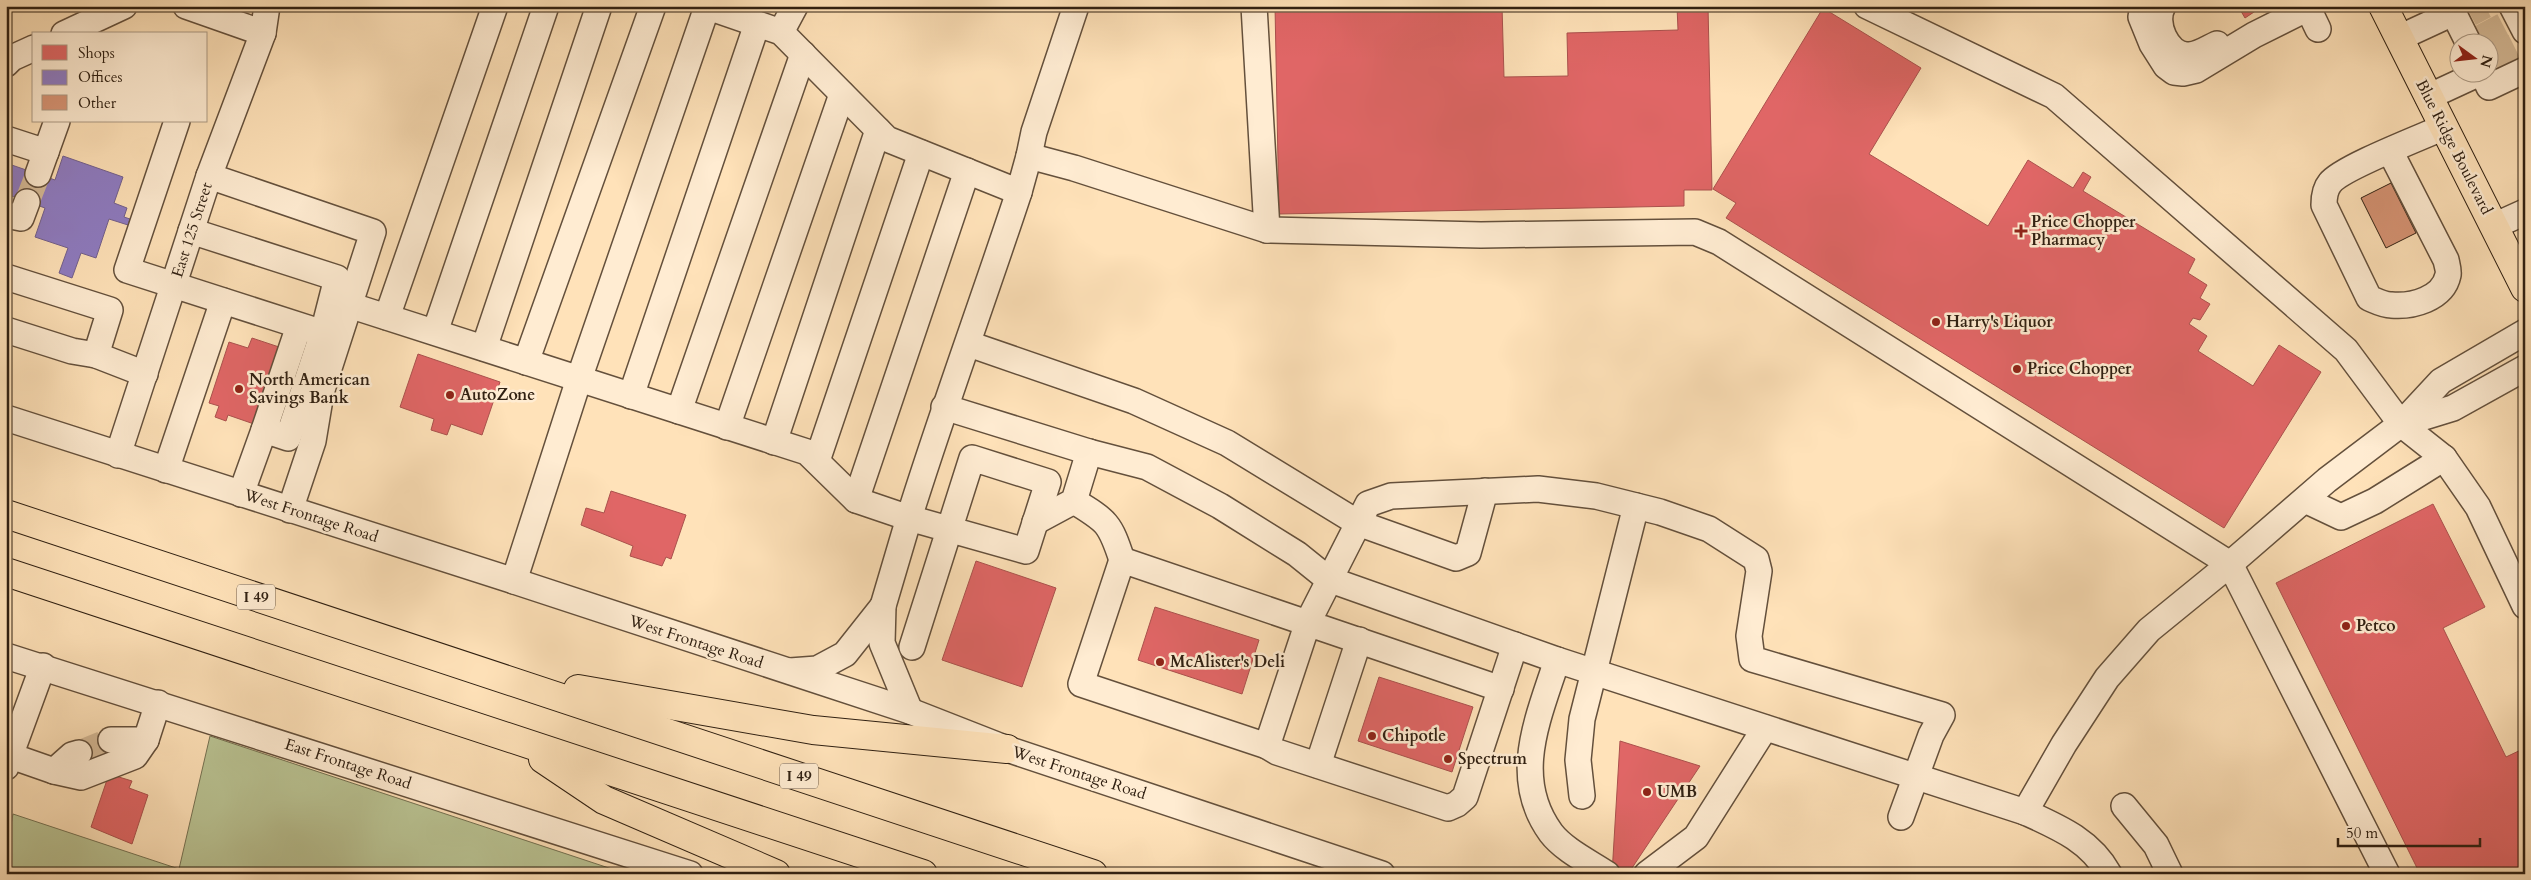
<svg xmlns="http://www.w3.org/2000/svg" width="2531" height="880" font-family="Cardo,serif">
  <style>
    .green { fill: #bac494; stroke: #757253 }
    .shops { fill: #e06666; stroke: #ab514d }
    .offices { fill: #8e7cc3; stroke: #72608e }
    .building { fill: #d79475; stroke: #302012 }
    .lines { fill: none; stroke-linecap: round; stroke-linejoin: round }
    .minor-tunnel { stroke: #d6bb98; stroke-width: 25; stroke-dasharray: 25 12; stroke-linecap: butt }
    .minor-casing { stroke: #64503c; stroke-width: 28 }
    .major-casing { stroke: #302012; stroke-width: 30 }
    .highway-casing { stroke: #302012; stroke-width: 30 }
    .minor { stroke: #ffecd2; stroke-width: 25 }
    .major { stroke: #ffe2b9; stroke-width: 28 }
    .highway { stroke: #ffe2b9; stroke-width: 28 }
    .poi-dot { fill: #8f2418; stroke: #ffecd2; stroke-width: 2 }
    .labels { text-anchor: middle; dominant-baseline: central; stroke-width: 5; stroke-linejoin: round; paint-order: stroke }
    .shield { fill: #ffecd2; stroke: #6e5d4c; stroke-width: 1 }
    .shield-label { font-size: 15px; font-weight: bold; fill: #302012 }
    .street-label { font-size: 16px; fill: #302012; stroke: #ffecd2 }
    .poi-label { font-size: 16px; font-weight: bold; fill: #302012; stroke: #ffecd2; text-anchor: start }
  </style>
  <rect width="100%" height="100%" fill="#ffe2b9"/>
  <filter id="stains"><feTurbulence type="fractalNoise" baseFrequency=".004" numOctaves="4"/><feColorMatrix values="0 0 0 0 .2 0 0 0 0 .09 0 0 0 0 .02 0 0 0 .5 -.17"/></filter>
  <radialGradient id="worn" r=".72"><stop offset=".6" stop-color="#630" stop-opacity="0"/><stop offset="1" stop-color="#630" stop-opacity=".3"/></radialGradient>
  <!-- green -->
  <polygon class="green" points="210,736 627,874 6,874 6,852 13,814 179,869"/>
  <!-- shops -->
  <g class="shops">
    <polygon points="1275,6 1502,6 1504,77 1568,76 1567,33 1678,30 1677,6 1708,6 1712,190 1684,190 1684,206 1279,214"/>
    <polygon points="2238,6 2263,6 2245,18"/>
    <polygon points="1823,8 1921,68 1869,154 1988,226 2028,160 2073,188 2083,172 2091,177 2083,191 2195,259 2188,273 2207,285 2200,298 2210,304 2200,320 2193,318 2189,324 2207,336 2198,351 2253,386 2279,345 2321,372 2224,528 1726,218 1736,203 1713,189"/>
    <polygon points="252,338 279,347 254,424 228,415 226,421 215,417 219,406 209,403 229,342 248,348"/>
    <polygon points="418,354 500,382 482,435 451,424 447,435 431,430 434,419 400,407"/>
    <polygon points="611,491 686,515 671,559 666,557 662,566 630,556 633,546 581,525 586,508 604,513"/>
    <polygon points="2433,504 2485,607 2443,628 2506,757 2525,748 2525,865 2507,874 2420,874 2276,583"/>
    <polygon points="976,561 1056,588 1022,687 942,660"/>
    <polygon points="1155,607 1259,640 1242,694 1138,660"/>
    <polygon points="1379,677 1473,707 1452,772 1358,741"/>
    <polygon points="110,737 118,756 85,769 77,749"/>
    <polygon points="1620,741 1700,766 1628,874 1612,874"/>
    <polygon points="109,774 132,781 129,788 148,795 132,844 91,827"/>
  </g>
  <!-- offices -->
  <polygon class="offices" points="63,156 123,177 114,203 127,208 124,217 130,219 128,225 109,219 96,258 81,253 72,278 59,273 68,248 35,237 45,208 6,194 6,163 55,180"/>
  <!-- building -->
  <polygon class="building" points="2391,183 2416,233 2386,248 2361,198"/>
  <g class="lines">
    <!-- minor-tunnel -->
    <g class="minor-tunnel">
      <polyline points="2470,14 2485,6"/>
      <polyline points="2481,37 2504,25"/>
      <polyline points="2492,57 2514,46"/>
      <polyline points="27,202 38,174"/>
      <polyline points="79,753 111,740"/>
    </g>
    <!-- minor casing -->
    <g class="minor-casing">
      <g id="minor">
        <polyline points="186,6 263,33"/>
        <polyline points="705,6 781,32 887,139 1019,192 1029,156 1074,168 1267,230 1481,235 1695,232 1719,242 2230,564 2387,874"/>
        <polyline points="1254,6 1267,230"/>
        <polyline points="1867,6 2054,96 2346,350 2401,424 2444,458 2478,507 2525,606"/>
        <polyline points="2143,6 2141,17 2152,44 2166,66 2174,72 2183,73 2196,70 2254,35 2308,8"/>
        <path d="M2163 6C2153 22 2167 55 2187 55 2197 56 2208 48 2217 44"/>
        <polyline points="2307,6 2318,29"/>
        <polyline points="2450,6 2468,42"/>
        <polyline points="2512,6 2525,31"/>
        <polyline points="781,32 795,6"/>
        <polyline points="64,34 124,6"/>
        <polyline points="2399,38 2453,13"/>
        <polyline points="6,64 12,58 34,48"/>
        <polyline points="2482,72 2489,87 2525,70"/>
        <polyline points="2428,97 2482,72"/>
        <polyline points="177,121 127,270 323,333"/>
        <polyline points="6,139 46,152"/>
        <path d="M2390 151 2446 260C2447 265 2449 271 2448 275 2443 299 2412 307 2391 305 2384 305 2376 301 2369 298L2324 205C2324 198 2325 189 2330 183 2341 168 2422 137 2444 127"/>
        <polyline points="1029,156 1034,132 1076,6"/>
        <polyline points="38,174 57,121"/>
        <polyline points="209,176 373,232 321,393 313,441 290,510"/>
        <polyline points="6,215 21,218 27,202"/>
        <polyline points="2494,226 2525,212"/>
        <polyline points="191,231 337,278 323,333 288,438 264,430 241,494"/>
        <polyline points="6,277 110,310 96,355"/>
        <path d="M349 305 807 452 856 500 909 518C943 409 983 301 1019 192"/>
        <polyline points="387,317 495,6"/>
        <polyline points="6,330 72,351 96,355 145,374"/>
        <polyline points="435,332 546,6"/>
        <polyline points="969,344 1134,401 1227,443 1358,523 1456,558 1468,553 1485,491"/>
        <polyline points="484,348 599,6"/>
        <polyline points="526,362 653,6"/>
        <polyline points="631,396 757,24"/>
        <polyline points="944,407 1089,452 1147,467 1220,506 1297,554 1328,579 1557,660 2025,812 2064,744 2107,678 2149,630 2230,564 2327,480 2401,424 2441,381 2525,332"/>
        <polyline points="679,411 803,54"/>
        <polyline points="6,418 514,581 910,711 1007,749 1382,874"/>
        <polyline points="2401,424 2453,408 2525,368"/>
        <polyline points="727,427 842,94"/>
        <polyline points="264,430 299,326"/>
        <polyline points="774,442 878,130"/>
        <polyline points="118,455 209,176 263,33 267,6"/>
        <polyline points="817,461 921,153"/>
        <polyline points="166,470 223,301"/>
        <polyline points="856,500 967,171"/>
        <polyline points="2305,500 2341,517 2375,501 2444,458"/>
        <path d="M1074 501C1107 521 1110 523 1122 560"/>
        <polyline points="1035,522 1074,501 1089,452"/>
        <polyline points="514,581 579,379 707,7"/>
        <polyline points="6,656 690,874"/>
        <path d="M1557 660C1539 717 1510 777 1551 833 1564 850 1589 862 1607 874"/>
        <polyline points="790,671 817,669 845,654 883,606"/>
        <polyline points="1501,689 1122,560 1081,684 1267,746 1308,622 1368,504 1391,496 1538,489 1596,496 1660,512 1709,529 1756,559 1759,571 1749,636 1752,659 1942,715 1931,735 1901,817"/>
        <polyline points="910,711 882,643 883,606 909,518 1026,551 1048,482 972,458 912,647"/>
        <polyline points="111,740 146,740"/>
        <polyline points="1267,746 1277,752 1448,808 1457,804 1465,797 1515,645"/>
        <polyline points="11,756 54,771 81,777 135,756 146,740 158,703"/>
        <polyline points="1318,765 1359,640"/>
        <polyline points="6,767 43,666"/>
        <polyline points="54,771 72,755 79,753"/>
        <polyline points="1582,796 1578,760 1582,719 1636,506"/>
        <polyline points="2124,806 2156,845 2170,874"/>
        <path d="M2025 812C2058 827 2090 840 2109 874"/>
        <polyline points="1647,874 1696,837 1765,728"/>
      </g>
    </g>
    <!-- major casing -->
    <g class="major-casing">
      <polyline id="major" points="2383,6 2525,288"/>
    </g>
    <!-- highway casing -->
    <g class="highway-casing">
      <g id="highway">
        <polyline points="6,514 1093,874"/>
        <polyline points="6,572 923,874"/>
        <polyline points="578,689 813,730 1007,749"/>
        <polyline points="543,759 604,800 776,874"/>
      </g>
    </g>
    <!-- minor -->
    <use href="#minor" class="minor"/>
    <!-- major -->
    <use href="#major" class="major"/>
    <!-- highway -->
    <use href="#highway" class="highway"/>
  </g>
  <!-- markers -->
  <g class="poi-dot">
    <path d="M2018.5 223.5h5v5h5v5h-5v5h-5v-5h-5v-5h5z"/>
    <circle cx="1936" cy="322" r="5"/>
    <circle cx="2017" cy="369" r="5"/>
    <circle cx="239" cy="389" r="5"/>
    <circle cx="450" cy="395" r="5"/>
    <circle cx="2346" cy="626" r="5"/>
    <circle cx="1160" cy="662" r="5"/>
    <circle cx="1372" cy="736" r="5"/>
    <circle cx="1448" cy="759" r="5"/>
    <circle cx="1647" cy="792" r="5"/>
  </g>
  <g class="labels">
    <!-- shield labels -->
    <g class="shield">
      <rect x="237" y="584.5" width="38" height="25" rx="4"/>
      <rect x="780" y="763.5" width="38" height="25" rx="4"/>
    </g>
    <g class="shield-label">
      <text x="256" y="597">I 49</text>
      <text x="799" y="776">I 49</text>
    </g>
    <!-- street labels -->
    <g class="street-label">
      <text transform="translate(2454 147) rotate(63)">Blue Ridge Boulevard</text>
      <text transform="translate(192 230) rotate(-72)">East 125 Street</text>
      <text transform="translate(311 516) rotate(18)">West Frontage Road</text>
      <text transform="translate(696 642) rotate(18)">West Frontage Road</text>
      <text transform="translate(348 764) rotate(18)">East Frontage Road</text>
      <text transform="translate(1079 773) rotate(18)">West Frontage Road</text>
    </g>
    <!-- poi labels -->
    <g class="poi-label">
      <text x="2031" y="222">Price Chopper<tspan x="2031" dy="18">Pharmacy</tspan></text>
      <text x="1946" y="322">Harry's Liquor</text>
      <text x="2027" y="369">Price Chopper</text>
      <text x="249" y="380">North American<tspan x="249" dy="18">Savings Bank</tspan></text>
      <text x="460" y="395">AutoZone</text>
      <text x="2356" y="626">Petco</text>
      <text x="1170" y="662">McAlister's Deli</text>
      <text x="1382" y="736">Chipotle</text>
      <text x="1458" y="759">Spectrum</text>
      <text x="1657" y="792">UMB</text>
    </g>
  </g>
  <!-- margin -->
  <rect width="2531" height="880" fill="none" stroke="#ffe2b9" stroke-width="25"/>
  <rect x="8" y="8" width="2516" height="865" fill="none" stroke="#302012" stroke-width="2.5"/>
  <rect x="12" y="12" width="2506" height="855" fill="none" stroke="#302012"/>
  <!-- legend -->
  <rect x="32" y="32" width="175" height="90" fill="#ffecd2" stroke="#ac9a85"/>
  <rect x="42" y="45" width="25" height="15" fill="#e06666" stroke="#ac9a85"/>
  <text x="78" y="58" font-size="15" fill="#302012">Shops</text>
  <rect x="42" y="70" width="25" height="15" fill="#8e7cc3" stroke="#ac9a85"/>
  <text x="78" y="82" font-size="15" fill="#302012">Offices</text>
  <rect x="42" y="95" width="25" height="15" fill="#d79475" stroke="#ac9a85"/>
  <text x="78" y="108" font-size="15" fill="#302012">Other</text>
  <!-- north arrow -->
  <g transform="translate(2474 58) rotate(105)"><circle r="24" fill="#ffecd2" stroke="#ac9a85"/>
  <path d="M0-4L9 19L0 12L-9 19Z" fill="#8f2418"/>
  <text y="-8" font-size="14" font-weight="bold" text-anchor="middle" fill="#302012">N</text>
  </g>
  <!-- scale -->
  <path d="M2338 838v8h142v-8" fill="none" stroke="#302012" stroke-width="2.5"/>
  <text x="2346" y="838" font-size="15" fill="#302012" stroke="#ffecd2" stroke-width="4" paint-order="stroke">50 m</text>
  <rect width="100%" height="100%" filter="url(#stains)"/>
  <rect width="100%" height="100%" fill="url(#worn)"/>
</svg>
